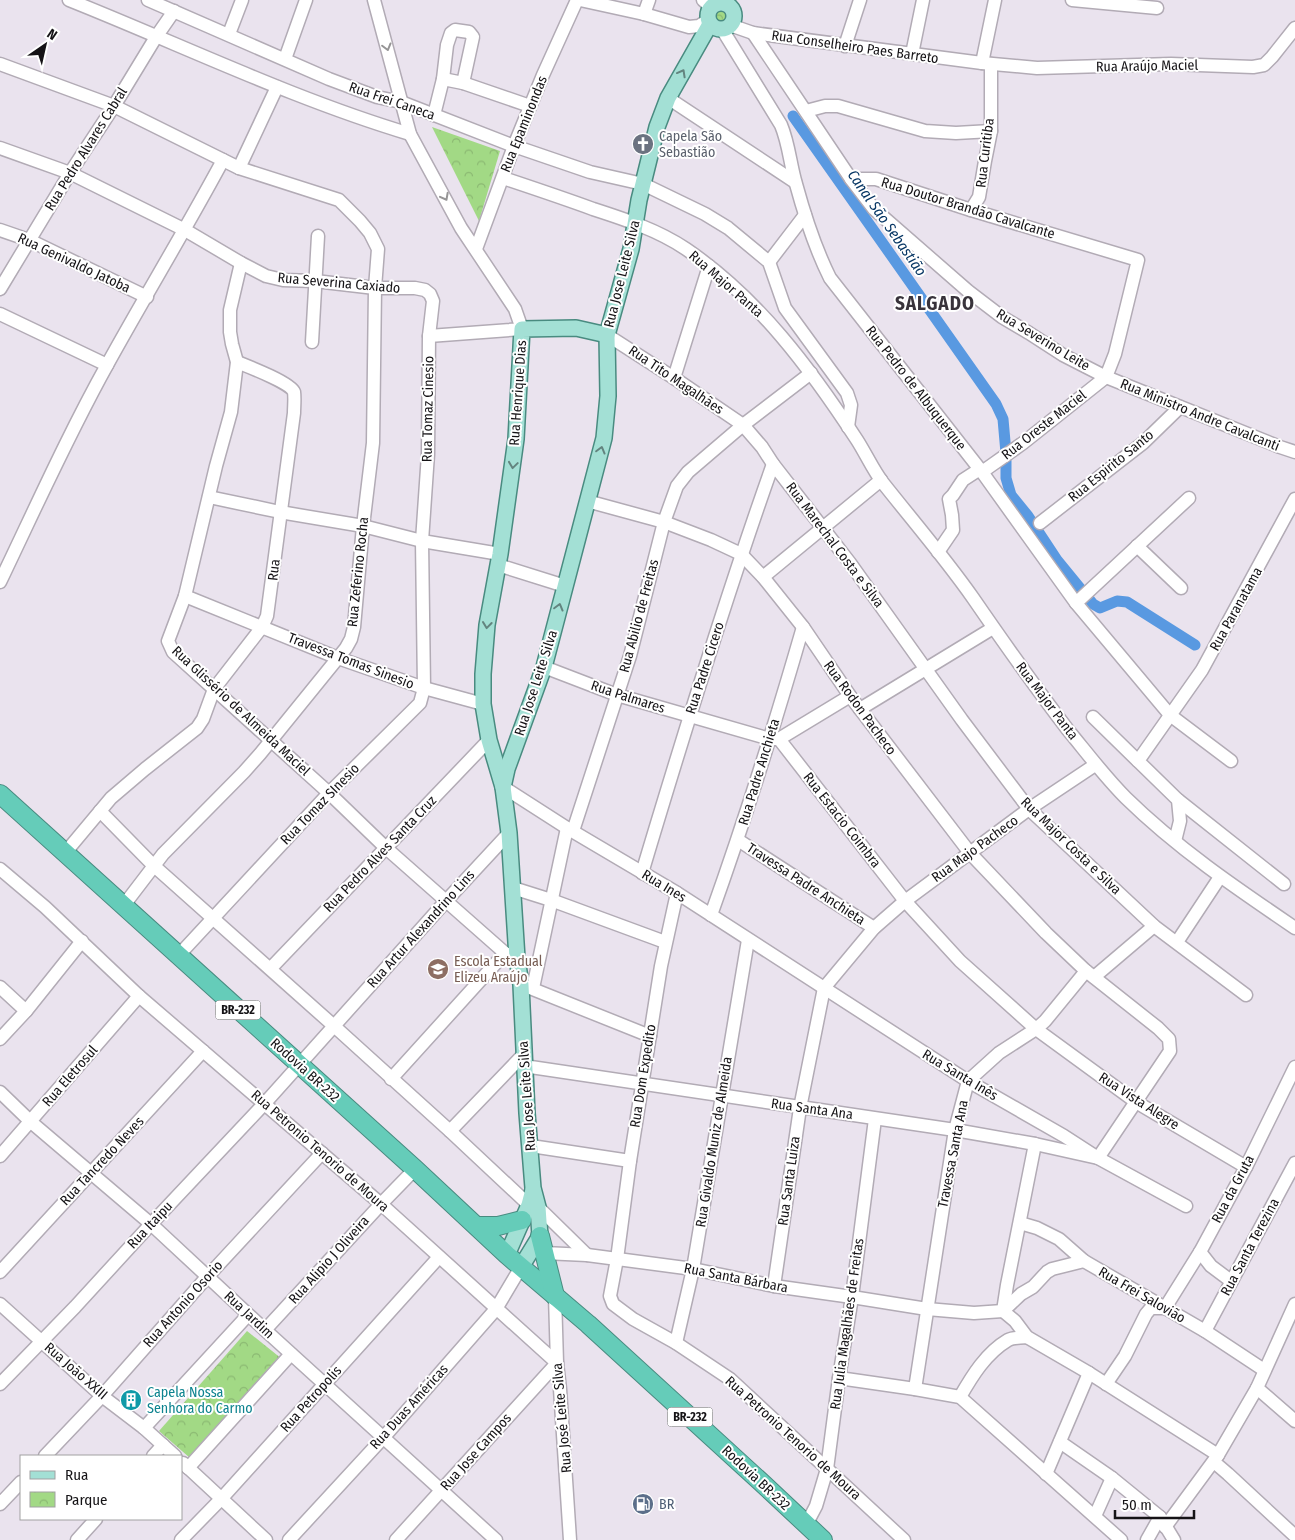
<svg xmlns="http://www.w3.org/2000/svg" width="1295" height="1540" font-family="'Fira Sans Condensed',sans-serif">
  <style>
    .park { fill: url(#park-crowns) }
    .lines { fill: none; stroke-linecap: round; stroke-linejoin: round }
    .canal { stroke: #5999e1; stroke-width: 11 }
    .minor-casing { stroke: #b2abb5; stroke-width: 15 }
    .major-casing { stroke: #498b80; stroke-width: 18 }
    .highway-casing { stroke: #498b80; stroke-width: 20 }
    .minor { stroke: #fff; stroke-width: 12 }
    .major { stroke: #a3e0d5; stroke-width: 15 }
    .highway { stroke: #65ccb9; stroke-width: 18 }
    .oneway { stroke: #969596 }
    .oneway2 { stroke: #63847f }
    .labels { text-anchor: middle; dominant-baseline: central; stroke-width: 4; stroke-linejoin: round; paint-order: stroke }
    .shield { fill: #fff; stroke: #5b5a5c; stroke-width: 1 }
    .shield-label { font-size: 12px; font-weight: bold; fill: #151316 }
    .street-label { font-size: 14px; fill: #151316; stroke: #fff }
    .worship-label { font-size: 14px; fill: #5b616d; stroke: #fff; text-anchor: start }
    .education-label { font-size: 14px; fill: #785e54; stroke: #fff; text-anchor: start }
    .culture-label { font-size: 14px; fill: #0d838f; stroke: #fff; text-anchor: start }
    .service-label { font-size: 14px; fill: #4e5e75; stroke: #fff; text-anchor: start }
    .water-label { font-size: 15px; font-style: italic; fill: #073664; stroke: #fff }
    .district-label { font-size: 19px; font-weight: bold; letter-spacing: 1px; fill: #38333b; stroke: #fff }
  </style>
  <defs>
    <pattern id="park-crowns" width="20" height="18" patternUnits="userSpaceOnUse" patternTransform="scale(1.25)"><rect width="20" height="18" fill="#a2d985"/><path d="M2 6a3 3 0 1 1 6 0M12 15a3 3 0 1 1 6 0" fill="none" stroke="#8bb972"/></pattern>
  </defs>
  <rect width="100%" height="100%" fill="#eae3ee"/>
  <!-- park -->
  <g class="park">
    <path d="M717 7 723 8 727 13C727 21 726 23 719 26L712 22 710 14Z"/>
    <polygon points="432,127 500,151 479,221"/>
    <polygon points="247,1331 282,1359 190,1458 159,1431"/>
  </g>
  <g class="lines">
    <!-- canal -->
    <g class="canal">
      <polyline points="793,116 996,404 1003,419 1006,453"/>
      <polyline points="1006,461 1006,478 1011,495 1028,516 1057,560 1093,604 1100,608 1117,601 1127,602 1195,645"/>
    </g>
    <!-- minor casing -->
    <g class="minor-casing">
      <g id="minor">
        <path d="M69 0C182 45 293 99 410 134"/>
        <polyline points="148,0 329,79 377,97 401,102 514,146 590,172 643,184 705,214 728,228 769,262 785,308 847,393 851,405 848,427"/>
        <polyline points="374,0 410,134 461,228 515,309 522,329 429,336"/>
        <polyline points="580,0 644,14 689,27 699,26 708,20"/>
        <polyline points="703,0 711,7"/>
        <polyline points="1072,0 1157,8"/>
        <polyline points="644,14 649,0"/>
        <polyline points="730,25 753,33 982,63 1037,68 1171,64 1253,67 1264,65 1272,57 1295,28"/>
        <path d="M722 29 781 125C789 144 790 164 796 184 805 217 815 248 830 278L982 472 1076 603 1170 715 1231 761"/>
        <polyline points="753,33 851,179 876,179 971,210 1138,260 1115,354 1106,377 1023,443 982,472"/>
        <polyline points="229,34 242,0"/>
        <polyline points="845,46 860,0"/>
        <polyline points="912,54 923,0"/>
        <polyline points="285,59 306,0"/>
        <polyline points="982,63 995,0"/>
        <polyline points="0,64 114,106 239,168 339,200 360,221 370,233 378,249 375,288 373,443 363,526 354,627 351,639 346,648 260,754 244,772 163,854 124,905"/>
        <polyline points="443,79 463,83 530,106"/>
        <polyline points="668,98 795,182"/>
        <polyline points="806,111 825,106 838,106 925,131 956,133 991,131"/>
        <polyline points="434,115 443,79 447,45 451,33 455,30 469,32 473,37 463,83"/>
        <polyline points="0,148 70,173 185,230 241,263 266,276 283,280 315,281 375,288 415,288 425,290 430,294 433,301 429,336 428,454 422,541 424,688 420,703 329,793 178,956"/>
        <polyline points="239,168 277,87"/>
        <path d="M503 178C533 188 563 198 593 209 624 219 658 230 686 249 758 298 810 368 857 440 866 454 873 470 883 483 913 521 945 558 973 598 1004 643 1035 687 1068 730 1087 753 1105 777 1126 798 1177 848 1236 888 1295 928"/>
        <polyline points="851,179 874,209 968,291 1002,317 1029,333 1063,355 1106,377 1280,447 1295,452"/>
        <polyline points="971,210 979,197 985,161 991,131 991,64"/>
        <polyline points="0,230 29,240 147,297"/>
        <polyline points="476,249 514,146 543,75 577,0"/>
        <polyline points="769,262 805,215"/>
        <polyline points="241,263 230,310 230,332 232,344 237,362 231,412 216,466 185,596 168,641 173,652 329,793 386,848 505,953 517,958"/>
        <polyline points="0,289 70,173 114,106 156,37 174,11"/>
        <polyline points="0,314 107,365"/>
        <polyline points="607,335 674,378 743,425 762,447 773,464 850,563 962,720 1029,809 1154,926 1246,995"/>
        <polyline points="312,342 318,236"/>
        <polyline points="674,378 709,266"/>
        <polyline points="209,497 280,512 363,526 422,541 500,554"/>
        <polyline points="1040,523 1143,443 1180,407"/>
        <polyline points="1137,546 1181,588"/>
        <polyline points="938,552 953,530 952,515 949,499 953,495 963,480 980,469"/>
        <polyline points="498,565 565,586"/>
        <polyline points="763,577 881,480"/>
        <path d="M0 582C35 509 68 435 107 365 145 296 186 229 223 160"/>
        <polyline points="185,596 338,658 424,688 483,704"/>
        <polyline points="1076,603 1189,498"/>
        <polyline points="544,667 617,695 770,739 779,739 850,696"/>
        <polyline points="860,709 993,628"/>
        <polyline points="1093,717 1138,761"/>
        <polyline points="779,739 905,901 960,961 1036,1029 1136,1102 1246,1167"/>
        <polyline points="503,787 567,828 677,893 968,1081 1064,1136 1098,1158 1186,1206"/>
        <polyline points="1178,800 1284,884"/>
        <polyline points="100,811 153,865 334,1026 450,1131 529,1205"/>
        <polyline points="573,831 630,656 664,522 677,486 688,472 743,425 811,373"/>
        <polyline points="738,840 874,928"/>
        <polyline points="1175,841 1180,821 1178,800 1138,761 1202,670 1295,499"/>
        <path d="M65 853 111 798 145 769 197 728 203 719 214 689 262 627 267 616 294 413C294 407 295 398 294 392 291 383 247 366 237 362"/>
        <polyline points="0,869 45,907 139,996 381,1204 557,1363 396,1540"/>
        <path d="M642 873C683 736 725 599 773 464"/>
        <polyline points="513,888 551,900 665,942"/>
        <polyline points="677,893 661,966 630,1161 617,1259 610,1296 613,1304 633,1319 676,1343 730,1379 904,1540"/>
        <path d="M711 915C745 820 775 724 803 627"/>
        <polyline points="1177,942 1220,877"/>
        <polyline points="271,968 489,740"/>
        <polyline points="1094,977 1154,926"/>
        <polyline points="525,986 650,1036"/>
        <polyline points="0,987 26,1011"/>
        <polyline points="533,988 567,828"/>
        <polyline points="0,1039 26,1011 82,941"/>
        <polyline points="524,1066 955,1130 1035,1144 1098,1158 1170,1051 1169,1039 1158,1028 1086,971 1046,933 970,853 850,696 803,627 763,577 741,554 711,540 664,522 587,501"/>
        <polyline points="391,1079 505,953"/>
        <polyline points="0,1092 31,1122 151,1224 265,1330 496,1540"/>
        <polyline points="450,1131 524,1054"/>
        <polyline points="531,1146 630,1161"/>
        <polyline points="0,1156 139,996"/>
        <polyline points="538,1207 587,1255"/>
        <polyline points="1020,1223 1037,1228 1059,1239 1084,1261 1205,1331 1264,1370"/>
        <polyline points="1200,1252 1211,1266 1231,1281"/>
        <polyline points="544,1253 587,1255 693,1269 774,1286 852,1297 927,1309 974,1313 1003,1311"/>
        <polyline points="0,1272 203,1051"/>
        <polyline points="774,1286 800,1108 824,988 874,928 905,901 1029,809 1095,765"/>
        <polyline points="555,1296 557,1363 560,1389 570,1540"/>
        <polyline points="0,1304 102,1396 144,1428 175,1456"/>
        <polyline points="1165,1308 1200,1252 1246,1167 1295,1067"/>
        <polyline points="1003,1311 1015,1321 1027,1337 1089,1373 1218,1455"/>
        <polyline points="1003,1311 1007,1285 1035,1144"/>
        <polyline points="1003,1311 1021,1294 1033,1287 1047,1272 1052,1269 1084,1261"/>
        <polyline points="265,1330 381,1204 415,1169"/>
        <polyline points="1205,1331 1295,1163"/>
        <polyline points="676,1343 693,1269 748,940"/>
        <polyline points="839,1378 915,1389 960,1397 1121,1540"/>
        <polyline points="0,1384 75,1307 151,1224 265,1103 446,901 509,833"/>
        <polyline points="1106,1384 1125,1356 1146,1314 1151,1308 1165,1308"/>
        <polyline points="1257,1388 1295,1421"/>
        <polyline points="915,1389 955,1130 968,1081 999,1053 1036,1029 1045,1021 1086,971"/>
        <path d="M960 1397C972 1376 986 1353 1008 1340 1013 1337 1021 1338 1027 1337"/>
        <polyline points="144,1428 248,1315"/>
        <polyline points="1060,1442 1112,1478 1160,1517 1174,1540"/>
        <polyline points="45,1456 102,1396 207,1277 322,1153"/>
        <polyline points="153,1456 163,1445"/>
        <polyline points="1214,1462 1228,1474 1295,1536"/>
        <polyline points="183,1463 266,1540"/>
        <polyline points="188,1468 291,1354"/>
        <polyline points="1046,1474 1089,1373"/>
        <polyline points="0,1504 21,1482"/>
        <polyline points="1095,1516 1112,1478"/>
        <polyline points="806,1525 816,1506 827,1469 839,1378 852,1297 875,1119"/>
        <polyline points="1165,1527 1218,1455 1257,1388 1295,1304"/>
        <polyline points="77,1540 96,1519"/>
        <polyline points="181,1540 222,1498 439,1257"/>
        <polyline points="289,1540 383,1438 496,1309 521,1267"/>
        <polyline points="1147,1540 1160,1517"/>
      </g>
    </g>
    <!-- major casing -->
    <g class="major-casing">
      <g id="major">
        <circle cx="721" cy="16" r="13"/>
        <polyline points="503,787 489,740 483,704 483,674 487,625 500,554 516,439 522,329 576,328 607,335"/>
        <polyline points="507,1255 529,1205 533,1190"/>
        <polyline points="521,1267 540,1236 538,1207 533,1188 527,1113 521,985 517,958 509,833 503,787 507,769 544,667 604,438 608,396 607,335 631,249 639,200 657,127 668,98 710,24"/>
      </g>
    </g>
    <!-- highway casing -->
    <g class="highway-casing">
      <g id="highway">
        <polyline points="0,794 415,1169 507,1255 588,1324 761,1482 823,1540"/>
        <polyline points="477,1226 498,1226 522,1220"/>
        <polyline points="540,1236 555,1296"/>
      </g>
    </g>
    <!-- minor -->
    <use href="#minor" class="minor"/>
    <!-- major -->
    <use href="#major" class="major"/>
    <!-- highway -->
    <use href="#highway" class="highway"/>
  </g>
  <!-- one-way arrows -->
  <defs><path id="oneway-chevron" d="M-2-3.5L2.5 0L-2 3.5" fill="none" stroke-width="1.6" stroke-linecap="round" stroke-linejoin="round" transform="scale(1.25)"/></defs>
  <g class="oneway">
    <use href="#oneway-chevron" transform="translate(387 47) rotate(75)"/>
    <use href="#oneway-chevron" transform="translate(445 197) rotate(62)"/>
  </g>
  <g class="oneway2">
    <use href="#oneway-chevron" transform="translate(682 73) rotate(-61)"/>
    <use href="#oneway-chevron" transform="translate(601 450) rotate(-75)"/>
    <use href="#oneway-chevron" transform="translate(513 465) rotate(98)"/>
    <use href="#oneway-chevron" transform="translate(559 607) rotate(-75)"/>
    <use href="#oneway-chevron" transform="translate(487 625) rotate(97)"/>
  </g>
  <!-- icons -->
  <defs>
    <g id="church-disc" transform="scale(1.125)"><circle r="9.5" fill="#6b7280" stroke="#fff"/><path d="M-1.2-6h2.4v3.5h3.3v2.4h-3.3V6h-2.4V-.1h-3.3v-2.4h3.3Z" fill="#fff"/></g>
    <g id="school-disc" transform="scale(1.125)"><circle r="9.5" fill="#8d6e63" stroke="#fff"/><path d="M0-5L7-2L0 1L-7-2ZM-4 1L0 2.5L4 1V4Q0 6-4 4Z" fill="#fff"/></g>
    <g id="building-disc" transform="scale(1.125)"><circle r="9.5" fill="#0f9aa8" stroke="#fff"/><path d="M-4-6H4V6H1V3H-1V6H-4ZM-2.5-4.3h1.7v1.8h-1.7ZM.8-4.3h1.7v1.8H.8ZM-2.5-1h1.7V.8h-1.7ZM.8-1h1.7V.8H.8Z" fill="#fff"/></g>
    <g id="fuel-disc" transform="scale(1.125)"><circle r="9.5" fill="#5c6f8a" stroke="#fff"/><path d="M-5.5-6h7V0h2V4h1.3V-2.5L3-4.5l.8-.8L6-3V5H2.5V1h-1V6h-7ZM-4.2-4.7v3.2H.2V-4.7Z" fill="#fff"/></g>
  </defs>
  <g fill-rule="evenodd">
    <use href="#church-disc" x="643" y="144"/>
    <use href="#school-disc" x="438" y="969"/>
    <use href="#building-disc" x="131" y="1400"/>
    <use href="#fuel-disc" x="643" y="1504"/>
  </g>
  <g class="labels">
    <!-- shield labels -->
    <g class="shield">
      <rect x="215.5" y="1000.5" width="45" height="19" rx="4"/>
      <rect x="667.5" y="1407.5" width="45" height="19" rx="4"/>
    </g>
    <g class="shield-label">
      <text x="238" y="1010">BR-232</text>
      <text x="690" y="1417">BR-232</text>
    </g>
    <!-- street labels -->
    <g class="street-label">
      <text transform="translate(855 47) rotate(8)">Rua Conselheiro Paes Barreto</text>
      <text transform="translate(1147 66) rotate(-1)">Rua Araújo Maciel</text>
      <text transform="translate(392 101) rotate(19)">Rua Frei Caneca</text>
      <text transform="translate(524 124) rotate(-68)">Rua Epaminondas</text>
      <text transform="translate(86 149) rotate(-58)">Rua Pedro Alvares Cabral</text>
      <text transform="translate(985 153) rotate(-83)">Rua Curitiba</text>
      <text transform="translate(968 208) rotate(17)">Rua Doutor Brandão Cavalcante</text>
      <text transform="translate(74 263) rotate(25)">Rua Genivaldo Jatoba</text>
      <text transform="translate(622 274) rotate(-76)">Rua Jose Leite Silva</text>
      <text transform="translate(339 283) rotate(5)">Rua Severina Caxiado</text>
      <text transform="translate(726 284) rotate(41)">Rua Major Panta</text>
      <text transform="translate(1043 340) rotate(31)">Rua Severino Leite</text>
      <text transform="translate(676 380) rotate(34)">Rua Tito Magalhães</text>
      <text transform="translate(916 388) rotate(52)">Rua Pedro de Albuquerque</text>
      <text transform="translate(518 393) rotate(-86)">Rua Henrique Dias</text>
      <text transform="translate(428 409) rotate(-89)">Rua Tomaz Cinesio</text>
      <text transform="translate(1200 415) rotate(22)">Rua Ministro Andre Cavalcanti</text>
      <text transform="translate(1044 425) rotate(-38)">Rua Oreste Maciel</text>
      <text transform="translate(1111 466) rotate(-39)">Rua Espirito Santo</text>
      <text transform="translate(835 545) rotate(53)">Rua Marechal Costa e Silva</text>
      <text transform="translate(274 570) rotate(-83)">Rua</text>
      <text transform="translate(358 572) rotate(-84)">Rua Zeferino Rocha</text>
      <text transform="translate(1236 609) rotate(-61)">Rua Paranatama</text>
      <text transform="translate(639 616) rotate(-75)">Rua Abilio de Freitas</text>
      <text transform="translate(351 661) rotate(21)">Travessa Tomas Sinesio</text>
      <text transform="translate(705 668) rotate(-72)">Rua Padre Cicero</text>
      <text transform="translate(536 683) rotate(-72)">Rua Jose Leite Silva</text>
      <text transform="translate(628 697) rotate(18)">Rua Palmares</text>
      <text transform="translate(1047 701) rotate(53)">Rua Major Panta</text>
      <text transform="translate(860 708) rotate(54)">Rua Rodon Pacheco</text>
      <text transform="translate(241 711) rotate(43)">Rua Glissério de Almeida Maciel</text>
      <text transform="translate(759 772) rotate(-73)">Rua Padre Anchieta</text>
      <text transform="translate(320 804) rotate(-46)">Rua Tomaz SInesio</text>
      <text transform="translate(842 820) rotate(52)">Rua Estacio Coimbra</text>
      <text transform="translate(1071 846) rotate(44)">Rua Major Costa e Silva</text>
      <text transform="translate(975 849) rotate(-36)">Rua Majo Pacheco</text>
      <text transform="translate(380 854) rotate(-46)">Rua Pedro Alves Santa Cruz</text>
      <text transform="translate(806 884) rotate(33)">Travessa Padre Anchieta</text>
      <text transform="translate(664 886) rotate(31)">Rua Ines</text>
      <text transform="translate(421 929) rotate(-48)">Rua Artur Alexandrino Lins</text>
      <text transform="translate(305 1070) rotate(42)">Rodovia BR-232</text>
      <text transform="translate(960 1075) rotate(31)">Rua Santa Inês</text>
      <text transform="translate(70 1076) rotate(-49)">Rua Eletrosul</text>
      <text transform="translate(643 1076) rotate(-81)">Rua Dom Expedito</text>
      <text transform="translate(527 1096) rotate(-94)">Rua Jose Leite Silva</text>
      <text transform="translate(1139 1101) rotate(33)">Rua Vista Alegre</text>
      <text transform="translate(812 1109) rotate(8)">Rua Santa Ana</text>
      <text transform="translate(714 1142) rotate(-81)">Rua Givaldo Muniz de Almeida</text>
      <text transform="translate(320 1151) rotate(41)">Rua Petronio Tenorio de Moura</text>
      <text transform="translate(953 1154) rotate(-79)">Travessa Santa Ana</text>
      <text transform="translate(102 1161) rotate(-47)">Rua Tancredo Neves</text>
      <text transform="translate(789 1181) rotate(-82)">Rua Santa Luiza</text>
      <text transform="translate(1233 1189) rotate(-62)">Rua da Gruta</text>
      <text transform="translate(150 1225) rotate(-47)">Rua Itaipu</text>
      <text transform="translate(1250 1247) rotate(-62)">Rua Santa Terezina</text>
      <text transform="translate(329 1260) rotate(-48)">Rua Alipio J Oliveira</text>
      <text transform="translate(736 1278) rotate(11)">Rua Santa Bárbara</text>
      <text transform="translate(1142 1295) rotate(30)">Rua Frei Salovião</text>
      <text transform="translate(183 1304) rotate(-48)">Rua Antonio Osorio</text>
      <text transform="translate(249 1315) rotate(43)">Rua Jardim</text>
      <text transform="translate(847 1324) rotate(-82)">Rua Julia Magalhães de Freitas</text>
      <text transform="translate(76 1371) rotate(41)">Rua João XXIII</text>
      <text transform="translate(311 1399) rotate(-48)">Rua Petropolis</text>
      <text transform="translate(409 1407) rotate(-48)">Rua Duas Américas</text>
      <text transform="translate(562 1418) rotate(-95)">Rua José Leite Silva</text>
      <text transform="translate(793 1438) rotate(42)">Rua Petronio Tenorio de Moura</text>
      <text transform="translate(476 1452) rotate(-48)">Rua Jose Campos</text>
      <text transform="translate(756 1478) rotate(43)">Rodovia BR-232</text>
    </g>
    <!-- worship labels -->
    <g class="worship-label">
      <text x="659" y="136">Capela São<tspan x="659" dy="16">Sebastião</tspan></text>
    </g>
    <!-- education labels -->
    <g class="education-label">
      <text x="454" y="961">Escola Estadual<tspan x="454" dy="16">Elizeu Araújo</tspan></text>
    </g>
    <!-- culture labels -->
    <g class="culture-label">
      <text x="147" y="1392">Capela Nossa<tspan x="147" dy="16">Senhora do Carmo</tspan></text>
    </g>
    <!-- service labels -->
    <g class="service-label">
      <text x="659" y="1504">BR</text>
    </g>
    <!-- water labels -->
    <g class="water-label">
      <text transform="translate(887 223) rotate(55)">Canal São Sebastião</text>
    </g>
    <!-- district labels -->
    <g class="district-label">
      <text x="935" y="303">SALGADO</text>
    </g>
  </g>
  <!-- legend -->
  <rect x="20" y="1455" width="162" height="65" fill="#ffffff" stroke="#a1a1a2"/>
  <rect x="30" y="1471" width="25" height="8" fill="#a3e0d5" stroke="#a1a1a2"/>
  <text x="65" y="1480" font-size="15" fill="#151316">Rua</text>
  <rect x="30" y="1492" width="25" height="15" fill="url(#park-crowns)" stroke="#a1a1a2"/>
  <text x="65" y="1505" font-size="15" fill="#151316">Parque</text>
  <!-- north arrow -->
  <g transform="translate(45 45) rotate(34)" stroke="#ffffff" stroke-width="4" paint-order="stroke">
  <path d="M0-4L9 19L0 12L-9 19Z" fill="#151316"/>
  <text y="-8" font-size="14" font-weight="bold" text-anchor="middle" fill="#151316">N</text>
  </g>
  <!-- scale -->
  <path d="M1115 1510v8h79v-8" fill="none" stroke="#151316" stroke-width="2.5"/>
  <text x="1122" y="1510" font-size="15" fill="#151316" stroke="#ffffff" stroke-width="4" paint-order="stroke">50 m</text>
</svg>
